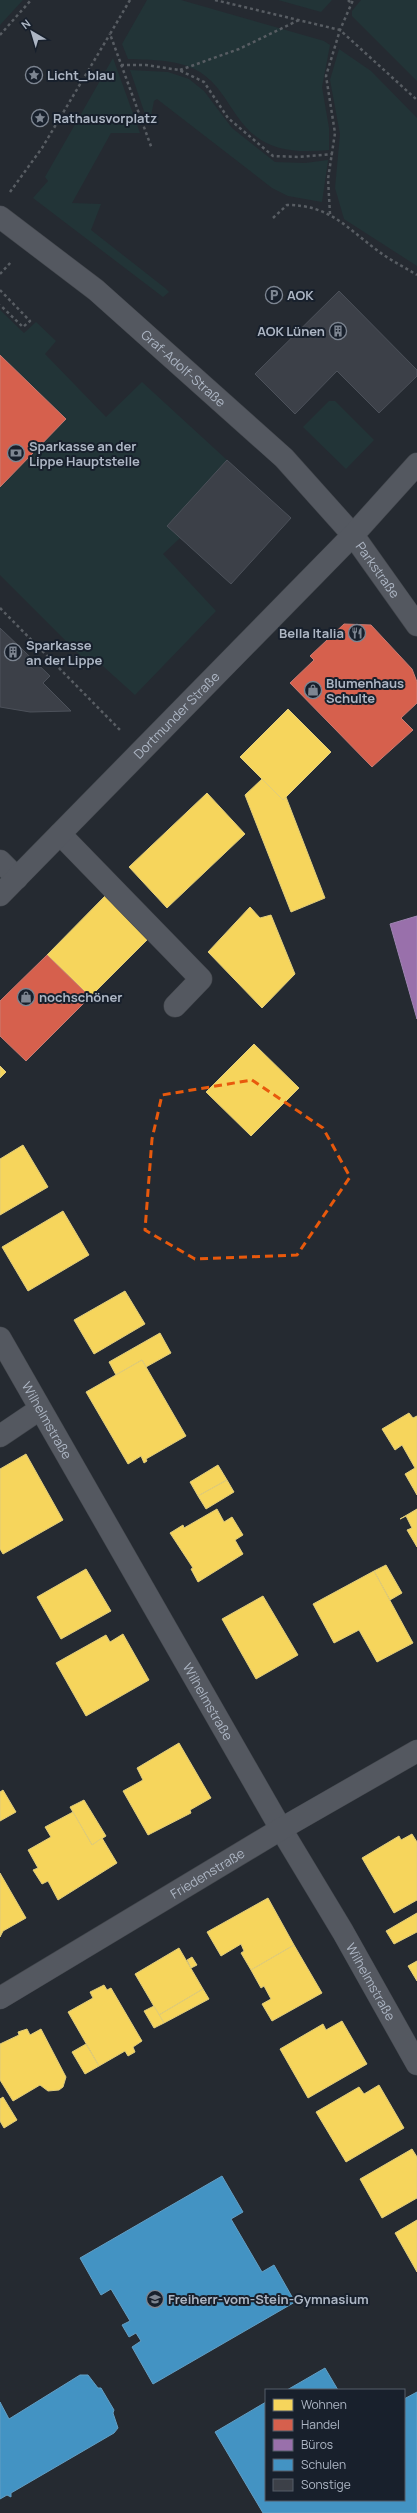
<svg xmlns="http://www.w3.org/2000/svg" width="417" height="2513" font-family="Manrope,sans-serif">
  <style>
    .green { fill: #223437 }
    .homes { fill: #f6d55c; stroke: #e0cc7b }
    .shops { fill: #d6604d; stroke: #ca7a71 }
    .offices { fill: #9970ab; stroke: #9f85b2 }
    .schools { fill: #4393c3; stroke: #639ec3 }
    .building { fill: #3c4048; stroke: #4c515a }
    .lines { fill: none; stroke-linecap: round; stroke-linejoin: round }
    .minor-casing { stroke: #42464c; stroke-width: 23 }
    .path { stroke: #585d63; stroke-width: 2.5; stroke-dasharray: 3 3; stroke-linecap: butt }
    .minor { stroke: #545860; stroke-width: 22 }
    .marked { fill: none; stroke: #e8590c; stroke-width: 3; stroke-dasharray: 8 5; stroke-linejoin: round }
    .labels { text-anchor: middle; dominant-baseline: central; stroke-width: 4; stroke-linejoin: round; paint-order: stroke }
    .poi-label { font-size: 13px; font-weight: bold; fill: #adb6c4; stroke: #18202c; text-anchor: start }
    .street-label { font-size: 13px; fill: #adb6c4; stroke: #18202c }
  </style>
  <rect width="100%" height="100%" fill="#252a31"/>
  <!-- green -->
  <g class="green">
    <polygon points="0,0 23,0 0,25"/>
    <path d="M147 0H181L324 41 330 45 322 87 329 128V150C290 153 261 151 237 116 225 99 218 84 200 72 179 59 151 60 128 59L122 44Z"/>
    <polygon points="278,0 332,0 321,12"/>
    <polygon points="361,0 417,0 417,81 352,16 352,11"/>
    <polygon points="339,49 371,71 417,118 417,266 344,219 335,188 340,134 330,80"/>
    <polygon points="113,58 140,133 111,133 72,203 101,204 91,230 165,288 169,292 163,297 33,198 48,181 45,177"/>
    <polygon points="130,70 168,72 189,79 204,91 232,128 275,162 305,163 328,160 322,202 288,196 272,188 157,99 154,101 149,126"/>
    <polygon points="0,310 24,333 36,322 56,341 45,354 106,417 142,382 227,460 167,526 180,538 163,554 216,611 135,695 94,658 85,660 0,575 0,487 66,419 0,355"/>
    <polygon points="329,401 335,401 374,440 346,469 303,427"/>
  </g>
  <!-- homes -->
  <g class="homes">
    <polygon points="288,709 331,752 283,800 240,757"/>
    <polygon points="262,779 283,800 286,797 325,898 291,912 245,795"/>
    <polygon points="207,793 245,834 167,908 129,867"/>
    <polygon points="107,894 150,937 90,997 47,955"/>
    <polygon points="250,907 260,918 271,915 295,974 262,1008 208,952"/>
    <polygon points="254,1044 299,1088 251,1136 206,1092"/>
    <polygon points="0,1066 6,1072 0,1078"/>
    <polygon points="23,1145 48,1187 0,1215 0,1159"/>
    <polygon points="63,1211 89,1255 28,1291 2,1247"/>
    <polygon points="125,1291 145,1324 94,1354 74,1320"/>
    <polygon points="160,1333 171,1353 146,1367 142,1360 116,1375 109,1362"/>
    <polygon points="142,1360 186,1436 146,1459 147,1461 144,1463 141,1456 128,1464 86,1392"/>
    <polygon points="409,1413 413,1418 417,1416 417,1495 405,1474 415,1468 402,1445 395,1450 382,1429"/>
    <polygon points="26,1454 63,1520 3,1554 0,1549 0,1469"/>
    <polygon points="218,1465 227,1480 198,1496 190,1482"/>
    <polygon points="227,1480 234,1492 206,1509 198,1496"/>
    <polygon points="217,1509 224,1522 232,1517 243,1535 235,1540 243,1554 198,1582 191,1569 193,1568 170,1533 183,1525 184,1528"/>
    <polygon points="417,1509 417,1547 407,1530 412,1528 406,1516 400,1519"/>
    <polygon points="386,1565 402,1593 390,1600 374,1571"/>
    <polygon points="86,1569 111,1611 61,1639 37,1597"/>
    <polygon points="374,1571 413,1643 377,1662 359,1630 334,1643 313,1604"/>
    <polygon points="263,1596 298,1655 256,1679 222,1619"/>
    <polygon points="123,1634 149,1680 86,1716 56,1663 106,1635 110,1642"/>
    <polygon points="179,1743 211,1798 190,1810 191,1813 148,1835 123,1791 143,1780 137,1768"/>
    <polygon points="3,1790 16,1812 0,1821 0,1792"/>
    <polygon points="84,1800 106,1836 92,1845 70,1807"/>
    <polygon points="73,1812 92,1845 102,1838 117,1863 58,1900 48,1881 42,1884 33,1870 38,1868 28,1850 51,1837 45,1827"/>
    <polygon points="412,1834 417,1842 417,1900 394,1913 362,1858 399,1836 401,1840"/>
    <polygon points="0,1873 26,1918 3,1931 0,1937"/>
    <polygon points="268,1898 294,1945 251,1970 241,1953 244,1951 241,1944 221,1956 207,1932"/>
    <polygon points="417,1913 417,1932 394,1944 386,1931"/>
    <polygon points="294,1945 322,1993 272,2021 262,2004 271,1999 264,1986 261,1988 251,1970"/>
    <polygon points="179,1948 203,1989 159,2015 135,1974"/>
    <polygon points="192,1957 197,1965 191,1968 187,1960"/>
    <polygon points="417,1961 417,1981 408,1966"/>
    <polygon points="104,1985 107,1990 111,1988 142,2041 133,2047 135,2052 128,2056 125,2051 99,2066 68,2012 93,1998 90,1992"/>
    <polygon points="203,1989 209,1999 164,2023 159,2015"/>
    <polygon points="154,2006 164,2023 154,2028 144,2011"/>
    <polygon points="342,2021 367,2064 308,2098 280,2049 323,2024 326,2030"/>
    <polygon points="27,2029 30,2035 41,2029 66,2077 63,2087 59,2090 48,2091 40,2085 13,2101 0,2080 0,2044 19,2035 18,2032"/>
    <polygon points="86,2044 99,2066 85,2074 72,2052"/>
    <polygon points="379,2085 404,2128 346,2162 316,2112 359,2087 364,2094"/>
    <polygon points="3,2097 17,2120 4,2128 0,2121 0,2099"/>
    <polygon points="412,2149 417,2157 417,2198 382,2218 360,2179"/>
    <polygon points="417,2220 417,2272 395,2233"/>
  </g>
  <!-- shops -->
  <g class="shops">
    <polygon points="0,355 66,419 0,487"/>
    <polygon points="344,624 371,625 412,669 417,682 417,703 401,718 413,730 372,767 290,683 314,660 310,656"/>
    <polygon points="47,955 90,997 26,1061 0,1036 0,1001"/>
  </g>
  <!-- offices -->
  <polygon class="offices" points="417,916 417,1019 390,924"/>
  <!-- schools -->
  <g class="schools">
    <polygon points="222,2176 243,2212 231,2219 262,2272 274,2265 295,2302 153,2384 132,2347 141,2341 136,2333 129,2337 122,2325 130,2321 111,2289 101,2295 80,2258"/>
    <polygon points="325,2368 338,2390 287,2390"/>
    <polygon points="80,2375 88,2375 98,2388 101,2388 114,2410 113,2413 118,2428 114,2433 11,2493 11,2497 7,2495 0,2499 0,2402 9,2419"/>
    <polygon points="417,2392 417,2513 263,2513 215,2432 266,2402 266,2500 404,2500 404,2399"/>
  </g>
  <!-- building -->
  <g class="building">
    <polygon points="339,291 417,370 417,376 379,413 337,371 295,414 255,374"/>
    <polygon points="227,460 291,518 231,584 167,526"/>
    <polygon points="0,628 50,676 43,683 71,711 30,712 0,707"/>
  </g>
  <g class="lines">
    <!-- minor casing -->
    <g class="minor-casing">
      <g id="minor">
        <path id="s1" d="M0 217 96 290 284 458 353 535 417 625"/>
        <polyline points="60,834 201,979 175,1006"/>
        <polyline points="0,861 17,878"/>
        <path id="s2" d="M0 895 353 535 417 464"/>
        <path id="s3" d="M0 1338 281 1829 343 1932 417 2064"/>
        <polyline points="0,1436 40,1409"/>
        <path id="s4" d="M0 1998 281 1829 417 1751"/>
      </g>
    </g>
    <!-- path -->
    <g class="path">
      <polyline points="130,0 110,34 152,149"/>
      <polyline points="215,0 340,30 417,100"/>
      <polyline points="348,0 351,3"/>
      <polyline points="0,35 31,0"/>
      <polyline points="121,65 146,65 179,70 204,82 228,118 273,156 299,157 333,154"/>
      <polyline points="180,70 239,49 299,20"/>
      <polyline points="10,192 42,148 110,34"/>
      <polyline points="330,214 328,179 335,133 326,76 340,30 353,0"/>
      <path d="M273 218 287 205C329 205 346 227 378 251 390 260 404 267 417 275"/>
      <polyline points="0,274 12,261"/>
      <polyline points="0,290 30,321 23,327 0,305"/>
      <polyline points="0,608 121,731"/>
    </g>
    <!-- minor -->
    <use href="#minor" class="minor"/>
  </g>
  <!-- marked area -->
  <path class="marked" d="M252 1080 323 1128 350 1177 297 1255 195 1259 145 1230 152 1139 162 1095Z"/>
  <!-- icons -->
  <defs>
    <g id="sight-ring" transform="scale(0.9)"><circle r="9.5" fill="#18202c" stroke="#7d8591" stroke-width="1.5"/><path d="M0-6L1.8-2.2L6-1.7L2.9 1.2L3.7 5.4L0 3.3L-3.7 5.4L-2.9 1.2L-6-1.7L-1.8-2.2Z" fill="#7d8591"/></g>
    <g id="parking-ring" transform="scale(0.9)"><circle r="9.5" fill="#18202c" stroke="#7d8591" stroke-width="1.5"/><path d="M-3.5-5.5H1a3.5 3.5 0 0 1 0 7H-1V5.5H-3.5ZM-1-3.4V-.6H.8a1.4 1.4 0 0 0 0-2.8Z" fill="#7d8591"/></g>
    <g id="building-ring" transform="scale(0.9)"><circle r="9.5" fill="#18202c" stroke="#7d8591" stroke-width="1.5"/><path d="M-4-6H4V6H1V3H-1V6H-4ZM-2.5-4.3h1.7v1.8h-1.7ZM.8-4.3h1.7v1.8H.8ZM-2.5-1h1.7V.8h-1.7ZM.8-1h1.7V.8H.8Z" fill="#7d8591"/></g>
    <g id="bank-ring" transform="scale(0.9)"><circle r="9.5" fill="#18202c" stroke="#7d8591" stroke-width="1.5"/><path d="M-6-4H6V4H-6ZM0-2.3a2.3 2.3 0 1 0 0 4.6a2.3 2.3 0 1 0 0-4.6Z" fill="#7d8591"/></g>
    <g id="restaurant-ring" transform="scale(0.9)"><circle r="9.5" fill="#18202c" stroke="#7d8591" stroke-width="1.5"/><path d="M-5-6h1v4h1v-4h1v4h1v-4h1v5L-1.5 .5V6h-2V.5L-5-1ZM5-6V6H3V1.5H1.5Q1.5-4 5-6Z" fill="#7d8591"/></g>
    <g id="shop-ring" transform="scale(0.9)"><circle r="9.5" fill="#18202c" stroke="#7d8591" stroke-width="1.5"/><path d="M-5-2.5h2.3a2.7 3.5 0 0 1 5.4 0H5L5.5 6h-11ZM-1.5-2.5h3a1.5 2.3 0 0 0-3 0Z" fill="#7d8591"/></g>
    <g id="school-ring" transform="scale(0.9)"><circle r="9.5" fill="#18202c" stroke="#7d8591" stroke-width="1.5"/><path d="M0-5L7-2L0 1L-7-2ZM-4 1L0 2.5L4 1V4Q0 6-4 4Z" fill="#7d8591"/></g>
  </defs>
  <g fill-rule="evenodd">
    <use href="#sight-ring" x="34" y="75"/>
    <use href="#sight-ring" x="40" y="118"/>
    <use href="#parking-ring" x="274" y="295"/>
    <use href="#building-ring" x="338" y="331"/>
    <use href="#bank-ring" x="16" y="453"/>
    <use href="#restaurant-ring" x="357" y="633"/>
    <use href="#building-ring" x="13" y="652"/>
    <use href="#shop-ring" x="313" y="690"/>
    <use href="#shop-ring" x="26" y="997"/>
    <use href="#school-ring" x="155" y="2299"/>
  </g>
  <g class="labels">
    <!-- poi labels -->
    <g class="poi-label">
      <text x="47" y="75">Licht_blau</text>
      <text x="53" y="118">Rathausvorplatz</text>
      <text x="287" y="295">AOK</text>
      <text x="325" y="331" text-anchor="end">AOK Lünen</text>
      <text x="29" y="446">Sparkasse an der<tspan x="29" dy="15">Lippe Hauptstelle</tspan></text>
      <text x="344" y="633" text-anchor="end">Bella Italia</text>
      <text x="26" y="645">Sparkasse<tspan x="26" dy="15">an der Lippe</tspan></text>
      <text x="326" y="683">Blumenhaus<tspan x="326" dy="15">Schulte</tspan></text>
      <text x="39" y="997">nochschöner</text>
      <text x="168" y="2299">Freiherr-vom-Stein-Gymnasium</text>
    </g>
    <!-- street labels -->
    <g class="street-label">
      <text stroke="none"><textPath href="#s1" startOffset="238">Graf-Adolf-Straße</textPath></text>
      <text stroke="none"><textPath href="#s1" startOffset="519">Parkstraße</textPath></text>
      <text stroke="none"><textPath href="#s2" startOffset="252">Dortmunder Straße</textPath></text>
      <text stroke="none"><textPath href="#s3" startOffset="95">Wilhelmstraße</textPath></text>
      <text stroke="none"><textPath href="#s3" startOffset="419">Wilhelmstraße</textPath></text>
      <text stroke="none"><textPath href="#s4" startOffset="242">Friedenstraße</textPath></text>
      <text stroke="none"><textPath href="#s3" startOffset="743">Wilhelmstraße</textPath></text>
    </g>
  </g>
  <!-- legend -->
  <rect x="265" y="2389" width="140" height="112" fill="#18202c" stroke="#545c69"/>
  <rect x="273" y="2399" width="20" height="12" fill="#f6d55c" stroke="#545c69"/>
  <text x="301" y="2409" font-size="12" fill="#adb6c4">Wohnen</text>
  <rect x="273" y="2419" width="20" height="12" fill="#d6604d" stroke="#545c69"/>
  <text x="301" y="2429" font-size="12" fill="#adb6c4">Handel</text>
  <rect x="273" y="2439" width="20" height="12" fill="#9970ab" stroke="#545c69"/>
  <text x="301" y="2449" font-size="12" fill="#adb6c4">Büros</text>
  <rect x="273" y="2459" width="20" height="12" fill="#4393c3" stroke="#545c69"/>
  <text x="301" y="2469" font-size="12" fill="#adb6c4">Schulen</text>
  <rect x="273" y="2479" width="20" height="12" fill="#3c4048" stroke="#545c69"/>
  <text x="301" y="2489" font-size="12" fill="#adb6c4">Sonstige</text>
  <!-- north arrow -->
  <g transform="translate(32 32) rotate(322)" stroke="#18202c" stroke-width="3" paint-order="stroke">
  <path d="M0-3L7 15L0 10L-7 15Z" fill="#adb6c4"/>
  <text y="-6" font-size="11" font-weight="bold" text-anchor="middle" fill="#adb6c4">N</text>
  </g>
</svg>
